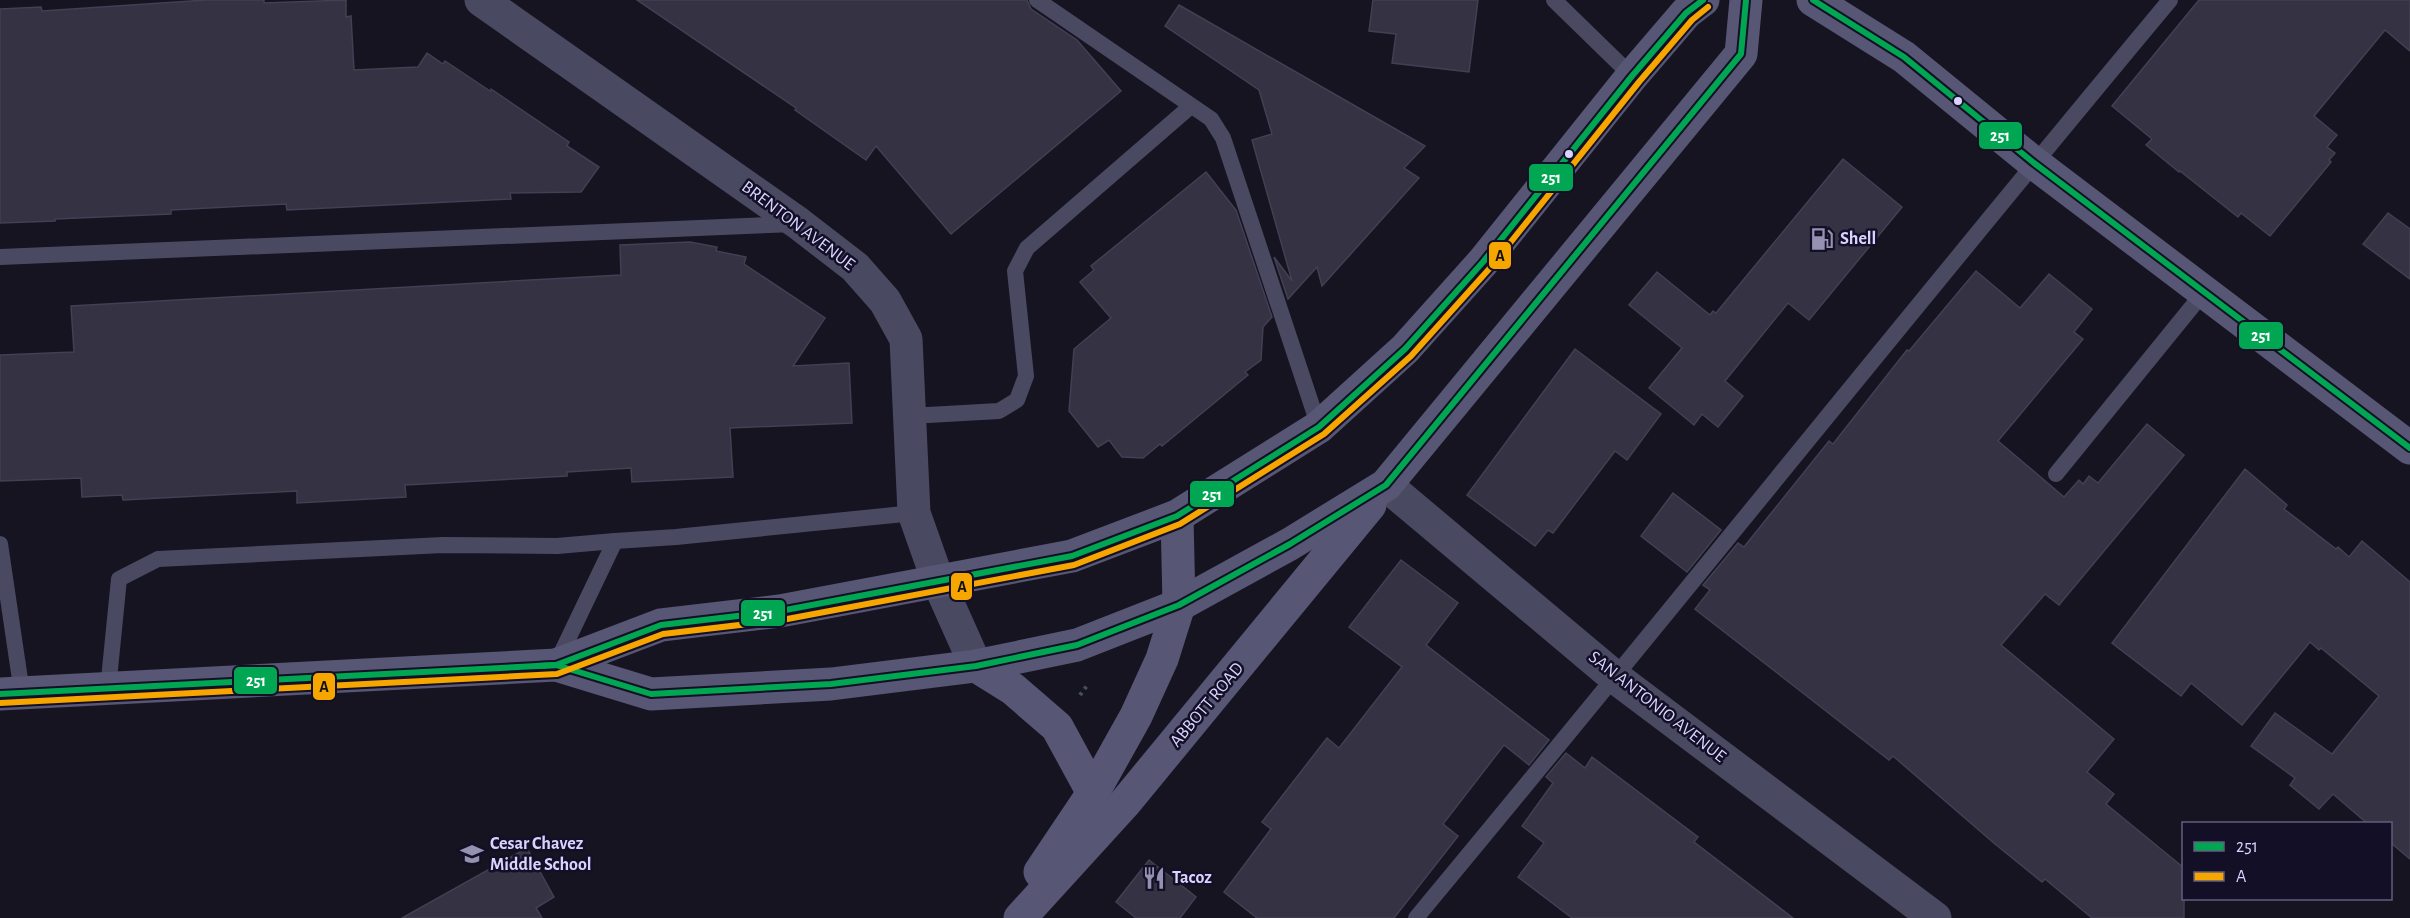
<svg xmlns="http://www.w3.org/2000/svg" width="2410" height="918" font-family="'Alegreya Sans',sans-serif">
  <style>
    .building { fill: #343243; stroke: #433f54; stroke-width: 1.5 }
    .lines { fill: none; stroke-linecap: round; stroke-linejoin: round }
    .path { stroke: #44505f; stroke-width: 4; stroke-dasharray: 3 4.5; stroke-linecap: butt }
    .lane { stroke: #4a4962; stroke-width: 16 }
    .street { stroke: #4a4962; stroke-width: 33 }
    .secondary { stroke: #575674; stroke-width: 33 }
    .bus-1-casing { stroke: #130f26; stroke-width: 10 }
    .bus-2-casing { stroke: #130f26; stroke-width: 10 }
    .bus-1 { stroke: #00a651; stroke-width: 6 }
    .bus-2 { stroke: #f7a600; stroke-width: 6 }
    .bus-dot { fill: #d9d4ff; stroke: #130f26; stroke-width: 2 }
    .labels { text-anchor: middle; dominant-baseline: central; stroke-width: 5; stroke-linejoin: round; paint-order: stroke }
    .street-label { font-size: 18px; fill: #d9d4ff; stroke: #130f26 }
    .poi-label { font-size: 18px; font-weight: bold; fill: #d9d4ff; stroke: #130f26; text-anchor: start }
    .line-badge { stroke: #130f26; stroke-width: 2 }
    .badge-label { font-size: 16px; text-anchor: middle; font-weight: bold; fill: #fff }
    .pale-badge-label { font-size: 16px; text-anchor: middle; font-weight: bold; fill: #111 }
  </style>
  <rect width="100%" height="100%" fill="#161421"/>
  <!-- building -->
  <g class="building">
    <polygon points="206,0 264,0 264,3 346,0 346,17 351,16 354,70 418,67 427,53 443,64 445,61 490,91 491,89 569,142 567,146 599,167 581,192 510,193 511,199 287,210 286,204 171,210 171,214 55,219 55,221 0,223 0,9 41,7 42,11"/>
    <polygon points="637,0 1027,0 1031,9 1077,40 1121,91 951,234 876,146 866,160 795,110 796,108"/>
    <polygon points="1373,0 1478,0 1469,72 1392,63 1396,34 1369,31"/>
    <polygon points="2199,0 2410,0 2410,51 2385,30 2314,116 2337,135 2327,147 2335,153 2329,160 2331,162 2270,236 2241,213 2238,217 2180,171 2179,172 2146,145 2152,139 2112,106"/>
    <polygon points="1179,5 1425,146 1404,168 1419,178 1322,286 1317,267 1288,299 1274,257 1292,281 1252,140 1272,134 1259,90 1165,26"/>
    <polygon points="1843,159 1902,207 1809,320 1788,303 1725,381 1743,396 1718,427 1702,414 1694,425 1649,388 1682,348 1629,305 1657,272 1710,315 1713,311 1716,313"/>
    <polygon points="1206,172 1236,210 1272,317 1263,327 1261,360 1245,372 1248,375 1162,446 1160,444 1143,458 1122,457 1109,440 1098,447 1069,411 1074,349 1111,318 1080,282 1094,270 1091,266"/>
    <polygon points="2388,213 2410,229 2410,279 2363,244"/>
    <polygon points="690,242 717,247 716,251 746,257 744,264 825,318 793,366 849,363 852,423 730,428 733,477 632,482 631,468 567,472 567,476 405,485 406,497 297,503 297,491 123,500 122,495 82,497 81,478 0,481 0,355 74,352 71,306 621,275 620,245"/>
    <polygon points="1976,271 2020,308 2049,274 2092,309 2074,332 2083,339 1998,441 2064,497 2079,480 2083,484 2089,476 2098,483 2147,424 2184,455 2059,605 2045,594 2001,645 2114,739 2087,772 2114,794 2106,804 2184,868 2184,918 2092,918 2045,879 2042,882 1995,844 1893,756 1889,760 1695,609 1710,590 1703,585 1738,543 1744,547 1829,441 1833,444 1907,350 1909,351"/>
    <polygon points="1575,349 1661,414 1627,460 1615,451 1553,533 1548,530 1535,546 1467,495"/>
    <polygon points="2245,469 2287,505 2284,509 2336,549 2338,547 2349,557 2362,541 2410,582 2410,859 2391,843 2391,824 2368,824 2333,794 2319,809 2290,785 2295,778 2251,746 2275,713 2332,754 2379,696 2321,648 2319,650 2310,642 2242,725 2191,683 2181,696 2112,643"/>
    <polygon points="1673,493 1721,530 1687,572 1641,536"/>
    <polygon points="1401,560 1458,603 1426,645 1549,740 1529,765 1504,745 1443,824 1458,836 1394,918 1257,918 1224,892 1271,829 1262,822 1327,738 1339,748 1402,667 1349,627"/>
    <polygon points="1566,753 1585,768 1592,757 1698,837 1694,842 1793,918 1572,918 1518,877 1544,843 1522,826 1553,783 1546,777"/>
    <polygon points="527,848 554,897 536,908 542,918 402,918"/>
    <polygon points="1149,860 1196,897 1180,918 1136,918 1116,902"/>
  </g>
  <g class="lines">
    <!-- path -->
    <polyline class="path" points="1080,695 1089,683"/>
    <!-- lane -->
    <g class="lane">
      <polyline points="1037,0 1211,119 1223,138 1319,427"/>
      <polyline points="1554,0 1632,76"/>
      <polyline points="0,257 794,224"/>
      <polyline points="910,416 999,411 1017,400 1026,376 1015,271 1027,248 1191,106"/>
      <polyline points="2056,474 2204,292"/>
      <polyline points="0,544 22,693"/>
      <polyline points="557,662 615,541 676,537 914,513"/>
      <polyline points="108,689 119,579 158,559 443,545 557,546 615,541"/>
      <path d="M1416 918C1669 614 1916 304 2170 0"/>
    </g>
    <!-- street -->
    <g class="street">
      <polyline points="481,0 798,223 855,267 885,301 906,339 914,513 938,581 976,666"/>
      <polyline points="1386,485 1616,678 1935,918"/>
    </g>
    <!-- secondary -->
    <g class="secondary">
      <polyline points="1813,0 1904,57 2034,163 2410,448"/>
      <polyline points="556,665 651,694 831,684 976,666 1077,645 1179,605 1290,544 1386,485 1741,54 1746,0"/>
      <polyline points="976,666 1013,689 1057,727 1093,793"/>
      <polyline points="0,694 556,665 661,625 780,611 1072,556 1177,516 1319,427 1405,349 1483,262 1632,76 1686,13 1703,0"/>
      <polyline points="1040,872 1093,793 1136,716 1162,659 1179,605 1177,516"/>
      <polyline points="1020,918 1124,804 1370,505"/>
    </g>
    <!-- bus-1 casing -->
    <g class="bus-1-casing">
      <g id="bus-1">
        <polyline points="1813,0 1904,57 2034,163 2410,448"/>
        <polyline points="537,666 556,665 661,625 780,611 1072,556 1177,516 1319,427 1405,349 1483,262 1632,76 1686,13 1703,0"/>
        <polyline points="0,694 556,665 651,694 831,684 976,666 1077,645 1179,605 1290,544 1386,485 1741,54 1746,0"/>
      </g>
    </g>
    <!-- bus-2 casing -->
    <g class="bus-2-casing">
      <polyline id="bus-2" points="0,703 557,674 663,634 782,620 1074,565 1180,524 1324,434 1411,356 1490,268 1639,82 1692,20 1708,7"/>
    </g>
    <!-- bus-1 -->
    <use href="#bus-1" class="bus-1"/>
    <!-- bus-2 -->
    <use href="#bus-2" class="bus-2"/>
  </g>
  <!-- icons -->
  <defs>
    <g id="fuel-bare" transform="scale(1.8)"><path d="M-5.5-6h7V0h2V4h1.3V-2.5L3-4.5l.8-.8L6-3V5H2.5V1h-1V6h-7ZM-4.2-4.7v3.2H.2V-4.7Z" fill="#9591b1" stroke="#130f26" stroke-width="2.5" paint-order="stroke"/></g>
    <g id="school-bare" transform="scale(1.8)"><path d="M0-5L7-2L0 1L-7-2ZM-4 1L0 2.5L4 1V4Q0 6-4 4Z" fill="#9591b1" stroke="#130f26" stroke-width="2.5" paint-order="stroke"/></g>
    <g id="restaurant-bare" transform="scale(1.8)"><path d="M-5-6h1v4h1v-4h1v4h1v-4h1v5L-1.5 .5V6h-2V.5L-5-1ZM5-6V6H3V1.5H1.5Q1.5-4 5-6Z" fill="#9591b1" stroke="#130f26" stroke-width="2.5" paint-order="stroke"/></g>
  </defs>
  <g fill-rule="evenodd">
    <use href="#fuel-bare" x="1822" y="239"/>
    <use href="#school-bare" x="472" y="854"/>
    <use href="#restaurant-bare" x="1154" y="878"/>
  </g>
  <!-- markers -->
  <g class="bus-dot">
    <circle cx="1958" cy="101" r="5"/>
    <circle cx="1569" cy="154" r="5"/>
  </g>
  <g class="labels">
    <!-- street labels -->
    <g class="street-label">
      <text transform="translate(798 226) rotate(37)">BRENTON AVENUE</text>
      <text transform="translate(1207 705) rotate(-50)">ABBOTT ROAD</text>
      <text transform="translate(1657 707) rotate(38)">SAN ANTONIO AVENUE</text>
    </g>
    <!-- poi labels -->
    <g class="poi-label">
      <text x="1840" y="239">Shell</text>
      <text x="490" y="844">Cesar Chavez<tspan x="490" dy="21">Middle School</tspan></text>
      <text x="1172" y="878">Tacoz</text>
    </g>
  </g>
  <g class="line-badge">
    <rect x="1978" y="121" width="45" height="29" rx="6" fill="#00a651"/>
    <rect x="1528" y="163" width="46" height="29" rx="6" fill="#00a651"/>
    <rect x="1488" y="241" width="24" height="29" rx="6" fill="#f7a600"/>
    <rect x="2238" y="321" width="46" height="29" rx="6" fill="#00a651"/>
    <rect x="1189" y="480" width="46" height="28" rx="6" fill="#00a651"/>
    <rect x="950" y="572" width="23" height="29" rx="6" fill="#f7a600"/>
    <rect x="740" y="599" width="46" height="28" rx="6" fill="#00a651"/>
    <rect x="233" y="666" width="45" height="29" rx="6" fill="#00a651"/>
    <rect x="312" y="672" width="24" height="29" rx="6" fill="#f7a600"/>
  </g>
  <g class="badge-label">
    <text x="2000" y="141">251</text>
    <text x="1551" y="183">251</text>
    <text x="2261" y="341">251</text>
    <text x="1212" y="500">251</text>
    <text x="763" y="619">251</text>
    <text x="256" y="686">251</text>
  </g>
  <g class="pale-badge-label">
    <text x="1500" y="261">A</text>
    <text x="962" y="592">A</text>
    <text x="324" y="692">A</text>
  </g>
  <!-- legend -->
  <rect x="2182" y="822" width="210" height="78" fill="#130f26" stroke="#625e7d" stroke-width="1.5"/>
  <rect x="2194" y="842" width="30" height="9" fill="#00a651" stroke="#625e7d" stroke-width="1.5"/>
  <text x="2236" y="852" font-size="18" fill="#d9d4ff">251</text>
  <rect x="2194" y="872" width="30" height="9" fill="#f7a600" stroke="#625e7d" stroke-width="1.5"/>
  <text x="2236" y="882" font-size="18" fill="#d9d4ff">A</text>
</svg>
